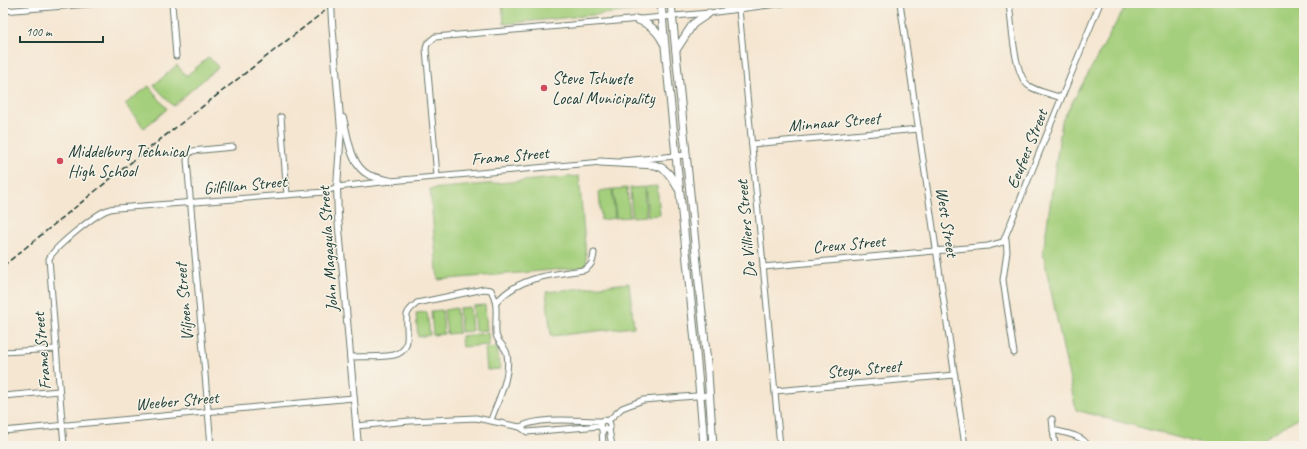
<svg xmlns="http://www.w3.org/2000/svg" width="1307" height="449" font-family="Caveat,sans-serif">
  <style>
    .green { fill: #a4cf7c; stroke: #628658 }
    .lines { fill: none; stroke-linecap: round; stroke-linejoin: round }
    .minor-casing { stroke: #6a786b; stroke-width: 7 }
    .tertiary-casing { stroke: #6a786b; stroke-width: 8 }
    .secondary-casing { stroke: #6a786b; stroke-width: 9 }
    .minor { stroke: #fff; stroke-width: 5 }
    .tertiary { stroke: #fff; stroke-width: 6 }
    .secondary { stroke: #fff; stroke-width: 7 }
    .rail { stroke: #1f3d34; stroke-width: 1.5; stroke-dasharray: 6 3; stroke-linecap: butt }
    .tertiary-bridge-casing { stroke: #6a786b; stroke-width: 8; stroke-linecap: butt }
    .tertiary-bridge { stroke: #fff; stroke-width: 6 }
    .poi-dot { fill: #d1495b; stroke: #f7f3e8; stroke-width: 1.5 }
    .labels { text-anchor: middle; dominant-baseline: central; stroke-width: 3; stroke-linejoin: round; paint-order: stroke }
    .poi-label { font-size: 17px; fill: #1f3d34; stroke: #f7f3e8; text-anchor: start }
    .street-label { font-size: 17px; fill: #1f3d34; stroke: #f7f3e8 }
  </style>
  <rect width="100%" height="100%" fill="#f7f3e8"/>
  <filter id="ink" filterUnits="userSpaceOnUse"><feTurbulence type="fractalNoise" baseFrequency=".025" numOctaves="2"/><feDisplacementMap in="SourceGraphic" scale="8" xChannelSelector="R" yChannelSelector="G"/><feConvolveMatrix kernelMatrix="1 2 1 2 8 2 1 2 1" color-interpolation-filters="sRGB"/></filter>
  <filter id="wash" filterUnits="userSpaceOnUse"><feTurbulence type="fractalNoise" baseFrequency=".012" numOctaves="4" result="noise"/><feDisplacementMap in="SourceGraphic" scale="16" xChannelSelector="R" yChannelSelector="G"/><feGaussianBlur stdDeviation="0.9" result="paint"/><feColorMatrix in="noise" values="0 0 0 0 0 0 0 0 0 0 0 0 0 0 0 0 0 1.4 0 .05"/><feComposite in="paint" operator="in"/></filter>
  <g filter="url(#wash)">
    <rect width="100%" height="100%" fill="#f5e6d1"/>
    <!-- green -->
    <g class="green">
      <polygon points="502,3 651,3 651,9 504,24"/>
      <polygon points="1127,3 1304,3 1304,414 1252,446 1209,446 1076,410 1043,253 1062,121"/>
      <polygon points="209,57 218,67 173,106 154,85 177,65 186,76"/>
      <polygon points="149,86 167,109 144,128 125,104"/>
      <polygon points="579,176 587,267 438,280 430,189"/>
      <polygon points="657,186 660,215 648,216 645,187"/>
      <polygon points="644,187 646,216 632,217 630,188"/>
      <polygon points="627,188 630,217 616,218 613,189"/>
      <polygon points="612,189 615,218 601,220 599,191"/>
      <polygon points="629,283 634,327 551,336 546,292"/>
      <polygon points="485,305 487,330 475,331 473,306"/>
      <polygon points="470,307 472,331 461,332 459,308"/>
      <polygon points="456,308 459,333 447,334 444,310"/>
      <polygon points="442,310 444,334 433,335 431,311"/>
      <polygon points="427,312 430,335 418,337 416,313"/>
      <polygon points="488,333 489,345 462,347 461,336"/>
      <polygon points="497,347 500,369 487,370 485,348"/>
    </g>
  </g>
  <g filter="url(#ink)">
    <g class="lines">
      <!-- minor casing -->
      <g class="minor-casing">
        <g id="minor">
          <polyline points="172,3 176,56"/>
          <polyline points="900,3 965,446"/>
          <path d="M1009 3C1012 23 1013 74 1029 86 1038 92 1052 94 1061 98"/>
          <polyline points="739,9 780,446"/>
          <polyline points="3,11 100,3"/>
          <polyline points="281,117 287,195"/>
          <polyline points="752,144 919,129"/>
          <polyline points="622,161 686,155"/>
          <polyline points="437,176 426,49 427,44 435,37 709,13 784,3"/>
          <polyline points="1006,239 1007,252 1003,280 1014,353"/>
          <polyline points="763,267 988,246 1003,242 1100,3"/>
          <path d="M496 303C517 277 553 274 584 270 592 266 593 261 594 253"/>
          <polyline points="3,352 56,349"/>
          <path d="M350 357C364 356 380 358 394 355 414 350 405 330 407 315 408 310 413 307 417 303L484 289 491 290C499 304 495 317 496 333 496 342 505 345 507 354 511 376 498 400 491 420"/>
          <polyline points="775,391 955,375"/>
          <polyline points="3,396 59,391"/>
          <polyline points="1052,419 1055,446"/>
          <polyline points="608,421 622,408 643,400 709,395"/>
          <polyline points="356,426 410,421 476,418 520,427 527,432 600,426 602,429 607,430 610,428 610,424 608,421 604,420 601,422 600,426"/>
          <path d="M520 427C541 416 578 421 602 421"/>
          <polyline points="602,429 603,446"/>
          <polyline points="609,429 612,446"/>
          <path d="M1053 430C1064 433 1083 435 1088 446"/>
          <polyline points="3,431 353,398"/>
          <path d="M64 446 49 259C53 248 94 216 105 211 109 209 113 208 117 208L325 192 337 187 391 181 602 162"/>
          <polyline points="211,446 187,160 188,155 192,151 233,147"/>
        </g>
      </g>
      <!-- tertiary casing -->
      <g class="tertiary-casing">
        <g id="tertiary">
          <polyline points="332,22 341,130 337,187 338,217 358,446"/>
          <path d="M343 118C348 136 350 166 369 175 376 178 384 179 391 181"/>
        </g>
      </g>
      <!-- secondary casing -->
      <g class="secondary-casing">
        <g id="secondary">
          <path d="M661 3C674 151 693 298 704 446"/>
          <polyline points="671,3 708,373 713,446"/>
          <path d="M636 19C649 24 657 30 663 42"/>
          <polyline points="676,50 693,24 709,13"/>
          <path d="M600 162 655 165C668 169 671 177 678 188"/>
        </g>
      </g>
      <!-- minor -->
      <use href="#minor" class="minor"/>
      <!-- tertiary -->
      <use href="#tertiary" class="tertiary"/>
      <!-- secondary -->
      <use href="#secondary" class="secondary"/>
      <!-- rail -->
      <polyline class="rail" points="3,266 120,171 335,3"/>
      <!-- tertiary-bridge casing -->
      <g class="tertiary-bridge-casing">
        <polyline id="tertiary-bridge" points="331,3 332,22"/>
      </g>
      <!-- tertiary-bridge -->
      <use href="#tertiary-bridge" class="tertiary-bridge"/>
    </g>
  </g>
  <!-- markers -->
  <g class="poi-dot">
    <circle cx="544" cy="88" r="4"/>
    <circle cx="60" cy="161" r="4"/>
  </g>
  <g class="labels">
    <!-- poi labels -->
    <g class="poi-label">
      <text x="552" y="78">Steve Tshwete<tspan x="552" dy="20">Local Municipality</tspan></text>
      <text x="68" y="151">Middelburg Technical<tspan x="68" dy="20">High School</tspan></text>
    </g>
    <!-- street labels -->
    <g class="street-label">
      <text transform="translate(834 122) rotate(-5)">Minnaar Street</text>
      <text transform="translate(1027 149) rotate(-68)">Eeufees Street</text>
      <text transform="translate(510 156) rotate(-5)">Frame Street</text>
      <text transform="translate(245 185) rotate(-5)">Gilfillan Street</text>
      <text transform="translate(947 222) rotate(81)">West Street</text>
      <text transform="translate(746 229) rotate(-95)">De Villiers Street</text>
      <text transform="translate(849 244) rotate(-5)">Creux Street</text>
      <text transform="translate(328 249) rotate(-94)">John Magagula Street</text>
      <text transform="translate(184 302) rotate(-95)">Viljoen Street</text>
      <text transform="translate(42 351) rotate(-95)">Frame Street</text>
      <text transform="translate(864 369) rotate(-5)">Steyn Street</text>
      <text transform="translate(177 401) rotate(-5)">Weeber Street</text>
    </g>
  </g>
  <!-- margin -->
  <rect width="1307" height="449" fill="none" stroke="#f7f3e8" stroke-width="16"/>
  <!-- scale -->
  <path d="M20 36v6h83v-6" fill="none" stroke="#1f3d34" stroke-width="2"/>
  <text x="26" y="36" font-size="12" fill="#1f3d34" stroke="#f7f3e8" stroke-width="3" paint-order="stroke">100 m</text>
</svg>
